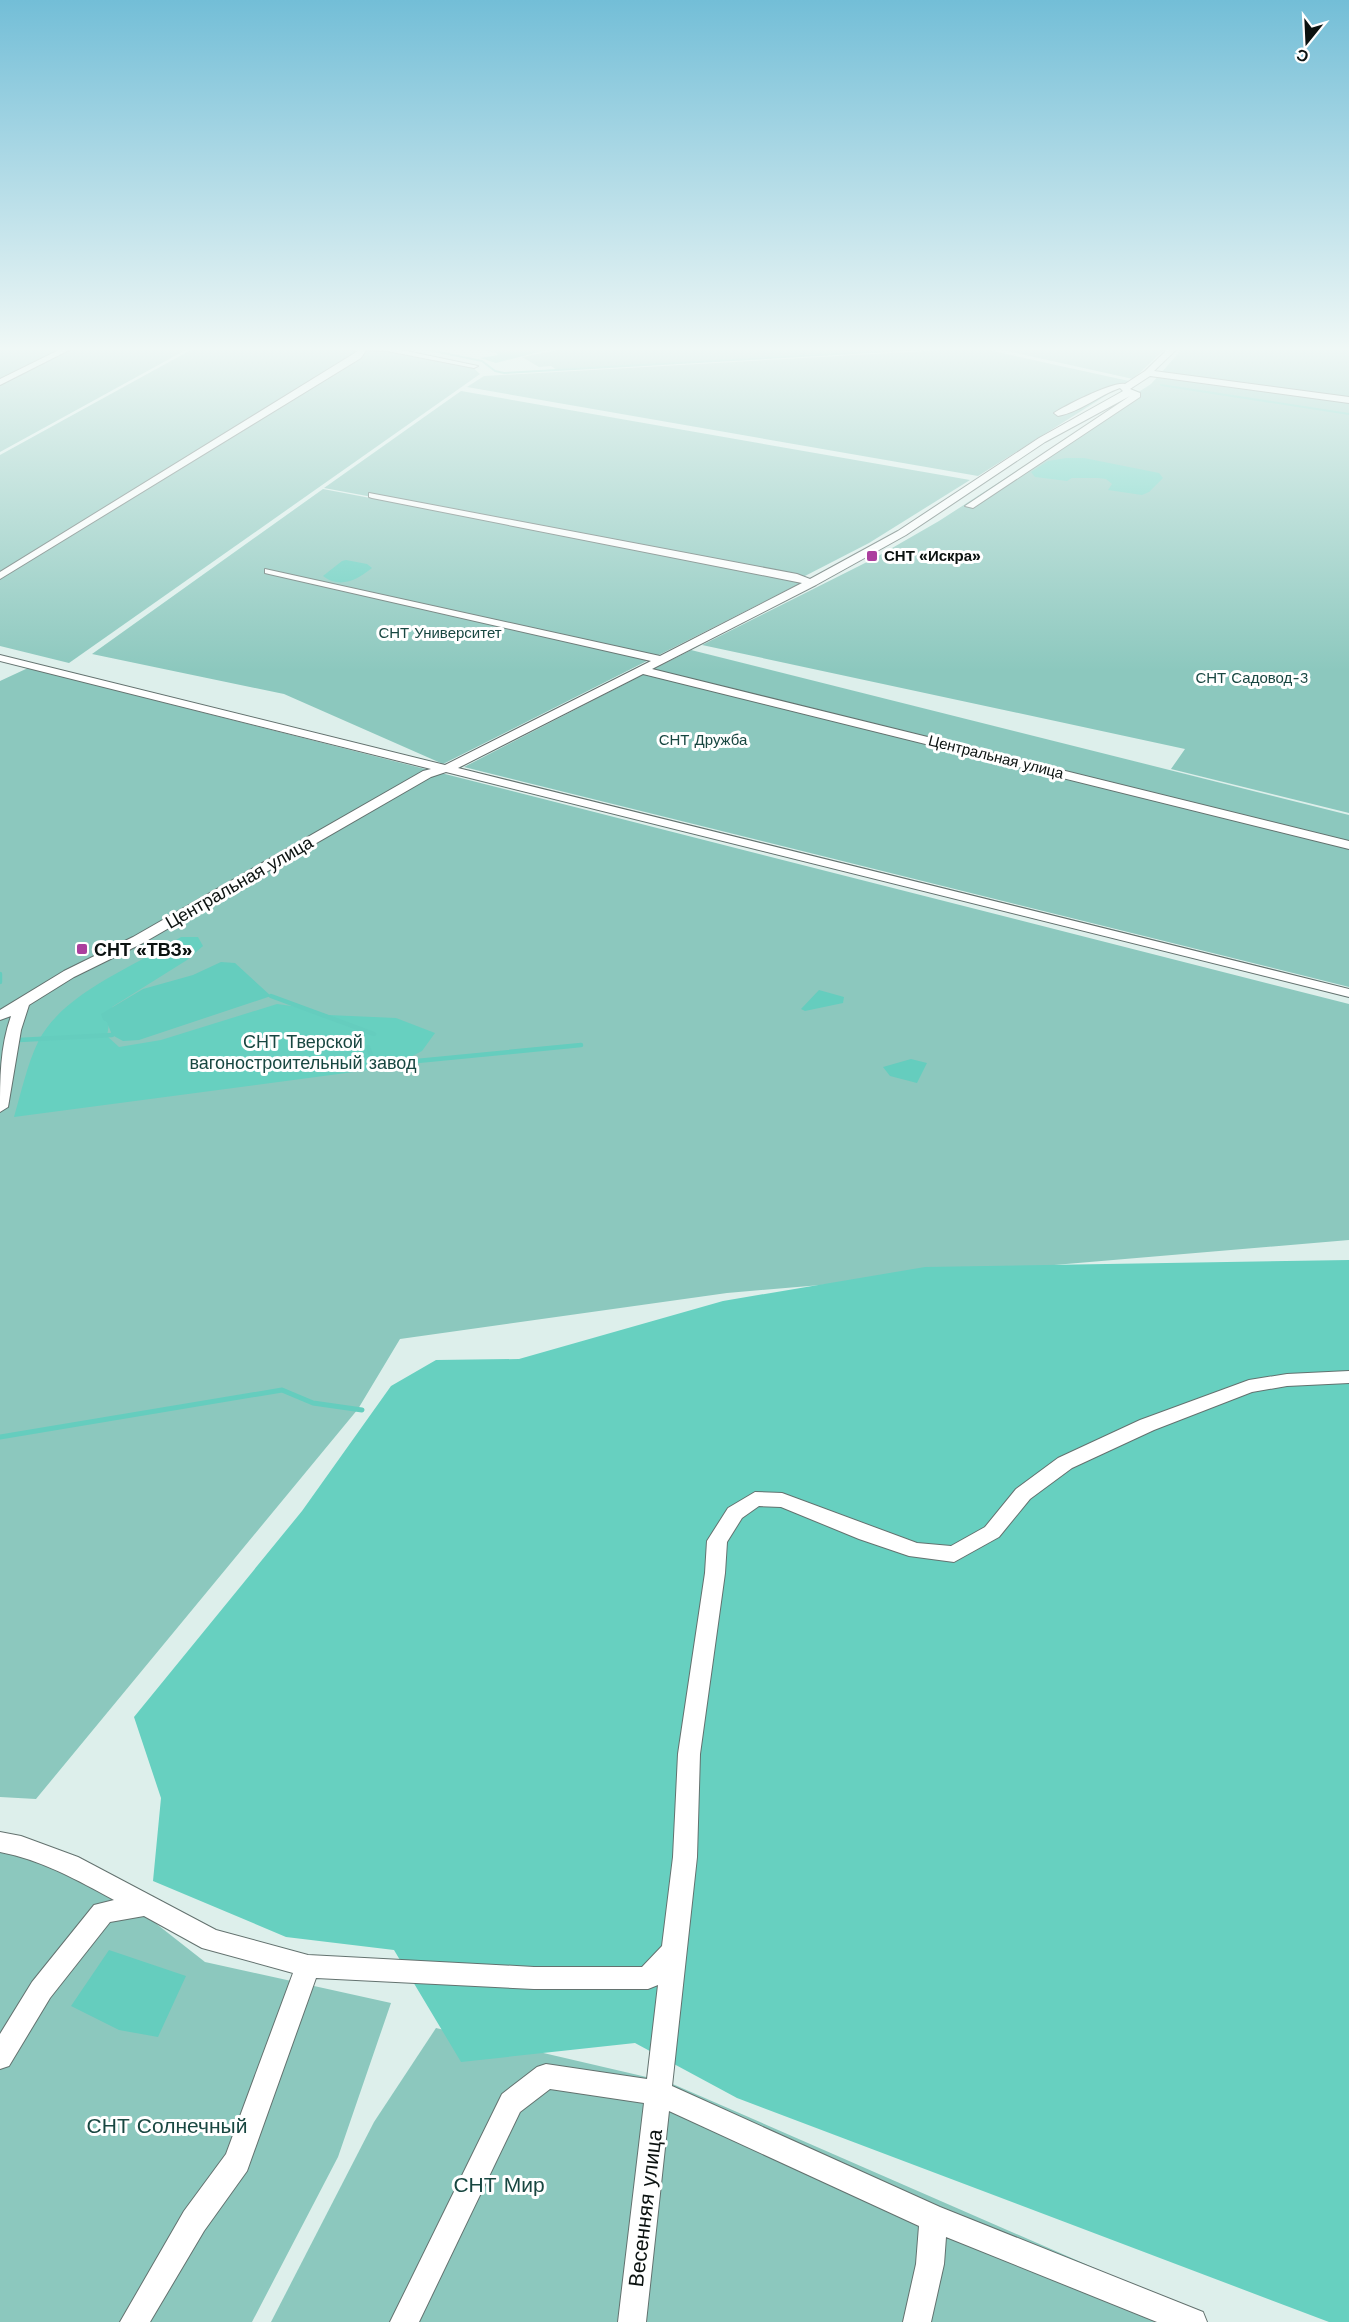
<svg xmlns="http://www.w3.org/2000/svg" width="1349" height="2322" font-family="'Work Sans',sans-serif">
  <style>
    .green { fill: #8cc8be }
    .forest { fill: #67d0c0 }
    .water { fill: #65cdbe }
    .lines { fill: none; stroke-linecap: round; stroke-linejoin: round }
    .stream-far2 { stroke: #65cdbe; stroke-width: 2 }
    .stream-far1 { stroke: #65cdbe; stroke-width: 4.5 }
    .stream { stroke: #65cdbe; stroke-width: 5 }
    .minor-casing { stroke: #63726f; stroke-width: 2 }
    .minor { fill: #fff; fill-rule: evenodd }
    .poi-dot { fill: #ab3f9e; stroke: #fff; stroke-width: 2 }
    .labels { text-anchor: middle; dominant-baseline: central; stroke-width: 6; stroke-linejoin: round; paint-order: stroke }
    .far-poi-label { font-size: 15px; font-weight: bold; fill: #0b1210; stroke: #fff; text-anchor: start }
    .far-park-label { font-size: 15px; fill: #184741; stroke: #fff }
    .far-street-label { font-size: 15px; fill: #0b1210; stroke: #fff }
    .street-label { font-size: 18px; fill: #0b1210; stroke: #fff }
    .poi-label { font-size: 18px; font-weight: bold; fill: #0b1210; stroke: #fff; text-anchor: start }
    .park-label { font-size: 18px; fill: #184741; stroke: #fff }
    .near-park-label { font-size: 21px; fill: #184741; stroke: #fff }
    .near-street-label { font-size: 21px; fill: #0b1210; stroke: #fff }
  </style>
  <rect width="100%" height="100%" fill="#ddefeb"/>
  <!-- green -->
  <g class="green">
    <polygon points="0,346 193,346 0,452"/>
    <polygon points="198,346 382,346 469,364 480,374 69,663 0,646 0,455"/>
    <polygon points="580,346 952,346 557,370 551,366 539,367 522,357"/>
    <polygon points="999,346 1168,346 1133,379 993,348"/>
    <polygon points="1185,346 1349,346 1349,813 1171,769 1185,749 702,645 873,559 939,521 1151,384"/>
    <polygon points="979,348 1129,381 978,476 467,387 484,376"/>
    <polygon points="461,391 970,480 869,543 803,577 324,488"/>
    <polygon points="323,489 805,581 443,764 284,694 92,654"/>
    <polygon points="691,650 1349,815 1349,987 464,767"/>
    <polygon points="28,668 1349,1004 1349,1240 727,1293 400,1339 358,1409 36,1799 0,1797 0,681"/>
    <polygon points="0,1850 103,1882 205,1962 391,2003 338,2157 252,2322 0,2322"/>
    <polygon points="436,2028 668,2082 1193,2311 1191,2322 271,2322 374,2122"/>
  </g>
  <!-- forest -->
  <g class="forest">
    <polygon points="464,346 580,346 546,350 496,363 480,358 498,355 496,353"/>
    <polygon points="1066,458 1084,458 1159,473 1163,478 1149,492 1142,495 1108,490 1112,484 1106,479 1098,478 1072,478 1067,481 1035,477 1031,472 1048,461"/>
    <path d="M181 937H198L203 946 187 960 112 1007 107 1036 119 1047 161 1040 277 1004 306 1008 328 1015 396 1018 435 1033 422 1051 391 1067 14 1117C21 1093 27 1065 38 1042 63 992 135 967 181 937Z"/>
    <polygon points="1349,1260 1349,2322 1329,2322 737,2098 635,2043 461,2062 394,1950 286,1937 153,1881 161,1798 134,1717 302,1511 391,1386 436,1360 519,1359 723,1301 925,1267"/>
  </g>
  <!-- water -->
  <g class="water">
    <path d="M346 560 367 564 372 568C357 580 340 589 323 576L342 561Z"/>
    <polygon points="221,962 235,963 271,996 139,1040 123,1041 112,1035 107,1022 103,1020 101,1014 143,989 193,975"/>
    <polygon points="819,990 844,997 843,1003 805,1011 801,1009"/>
    <polygon points="911,1059 927,1063 917,1083 890,1076 883,1067"/>
    <polygon points="109,1950 186,1976 158,2037 119,2030 71,2006"/>
  </g>
  <g class="lines">
    <!-- stream-far2 -->
    <g class="stream-far2">
      <polyline points="409,346 482,361 495,371 504,373 977,346"/>
      <polyline points="1161,385 1349,414"/>
    </g>
    <!-- stream-far1 -->
    <g class="stream-far1">
      <polyline points="0,974 0,982"/>
      <polyline points="271,996 374,1034"/>
      <polyline points="19,1040 112,1035"/>
      <polyline points="368,1047 375,1066 409,1065 417,1061 581,1045"/>
    </g>
    <!-- stream -->
    <polyline class="stream" points="0,1437 282,1390 313,1403 362,1410"/>
    <!-- minor casing -->
    <g class="minor-casing">
      <g id="minor">
        <polygon points="67,346 77,346 0,385 0,379"/>
        <polygon points="334,346 387,347 478,366 474,368 387,351 366,350 361,358 0,579 0,572 358,351"/>
        <polygon points="650,346 719,346 715,348 653,349"/>
        <path d="M1171 346H1180L1154 371 1349 397V403L1150 376 1130 389 1140 393V397L973 508 965 506 1130 396 1045 442 906 535 816 585 652 669 1349 841V849L643 674 458 768 1349 989V997L446 772 431 777 143 943 74 977 29 1005 21 1030 8 1107 0 1112C0 1079 0 1047 11 1016L0 1020V1010L64 971 133 937 423 771 431 769 0 661V655L445 765 651 661 269 574 265 573V569L660 656 802 583 372 498 369 497V493L797 574 810 579 898 531 1039 438 1123 391 1120 388C1099 395 1080 412 1058 416L1054 413C1065 406 1113 381 1125 384L1145 371Z"/>
        <path d="M1349 1371V1383L1287 1386 1252 1392 1154 1430 1072 1468 1030 1499 999 1537 954 1562 909 1556 859 1539 781 1507 759 1506 742 1518 727 1542 725 1573 700 1754 697 1857 672 2086 940 2207 1203 2312 1207 2322H1157L946 2237 944 2264 931 2322H903L916 2264 919 2226 669 2111 646 2322H618L644 2103 550 2089 520 2112 419 2322H390L502 2094 537 2067 546 2064 647 2079 658 1985 648 1989H534L316 1978 247 2171 204 2231 150 2322H120L184 2211 226 2154 293 1973 202 1948 144 1916 110 1922 50 1998 9 2066 0 2069V2034L32 1982 94 1905 114 1900C77 1880 42 1860 0 1852V1832L21 1836 78 1857 216 1930 308 1955 534 1967H642L662 1946 673 1857 678 1754 705 1573 707 1541 728 1508 755 1492 782 1493 917 1543 951 1546 985 1527 1016 1489 1058 1458 1140 1420 1249 1380 1287 1374Z"/>
      </g>
    </g>
    <!-- minor -->
    <use href="#minor" class="minor"/>
  </g>
  <!-- sky -->
  <linearGradient id="sky" x2="0" y2="1"><stop stop-color="#73bed7"/><stop offset="0.52" stop-color="#f0f8f6"/><stop offset="1" stop-color="#f0f8f6" stop-opacity="0"/></linearGradient>
  <rect width="1349" height="671" fill="url(#sky)"/>
  <!-- markers -->
  <g class="poi-dot">
    <rect x="866" y="550" width="12" height="12" rx="3"/>
    <rect x="76" y="943" width="12" height="12" rx="3"/>
  </g>
  <g class="labels">
    <!-- far-poi labels -->
    <g class="far-poi-label">
      <text x="884" y="556">СНТ «Искра»</text>
    </g>
    <!-- far-park labels -->
    <g class="far-park-label">
      <text x="440" y="633">СНТ Университет</text>
      <text x="1252" y="678">СНТ Садовод-3</text>
      <text x="703" y="740">СНТ Дружба</text>
    </g>
    <!-- far-street labels -->
    <g class="far-street-label">
      <text transform="translate(996 757) rotate(14)">Центральная улица</text>
    </g>
    <!-- street labels -->
    <g class="street-label">
      <text transform="translate(239 882) rotate(-30)">Центральная улица</text>
    </g>
    <!-- poi labels -->
    <g class="poi-label">
      <text x="94" y="949">СНТ «ТВЗ»</text>
    </g>
    <!-- park labels -->
    <g class="park-label">
      <text x="303" y="1041">СНТ Тверской<tspan x="303" dy="21">вагоностроительный завод</tspan></text>
    </g>
    <!-- near-park labels -->
    <g class="near-park-label">
      <text x="167" y="2125">СНТ Солнечный</text>
      <text x="499" y="2184">СНТ Мир</text>
    </g>
    <!-- near-street labels -->
    <g class="near-street-label">
      <text transform="translate(645 2208) rotate(-83)">Весенняя улица</text>
    </g>
  </g>
  <!-- north arrow -->
  <g transform="translate(1307 42) rotate(198)" stroke="#ffffff" stroke-width="4.5" paint-order="stroke">
  <path d="M0-4.5L10 22L0 15L-10 22Z" fill="#0b1210"/>
  <text y="-9" font-size="16" font-weight="bold" text-anchor="middle" fill="#0b1210">С</text>
  </g>
</svg>
